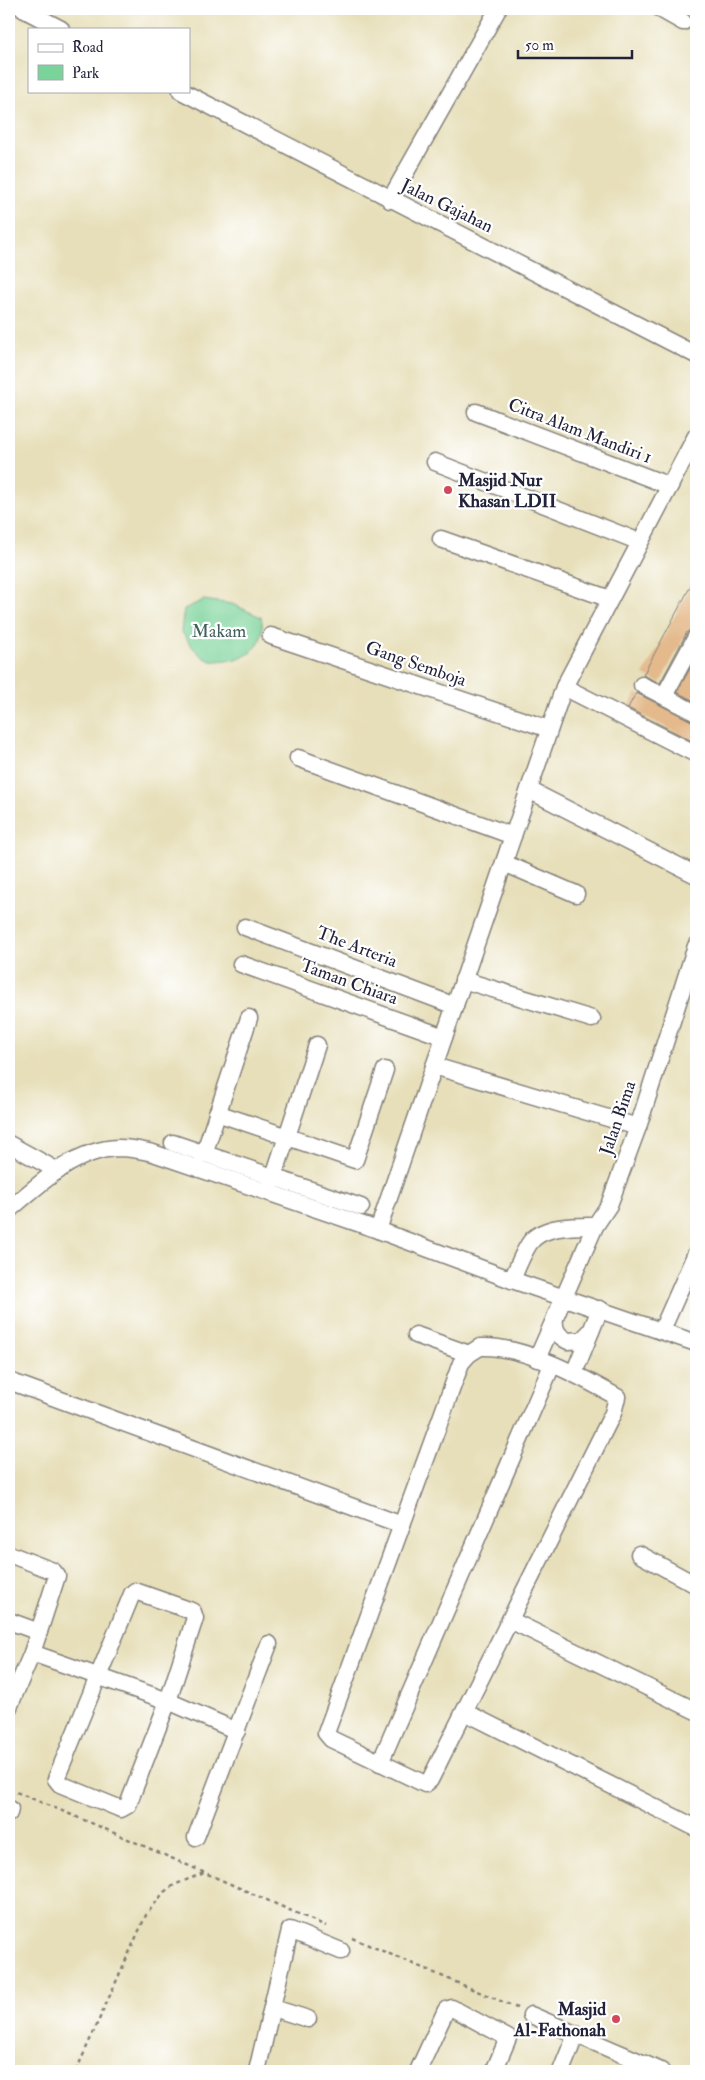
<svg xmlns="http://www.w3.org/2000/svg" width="705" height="2080" font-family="'IM FELL Double Pica',serif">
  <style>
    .green { fill: #7ad399; stroke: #4e7a6a }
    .building { fill: #e4b98b }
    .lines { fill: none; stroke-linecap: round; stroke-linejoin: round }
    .minor-casing { stroke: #84807a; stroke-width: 19 }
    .path { stroke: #84807a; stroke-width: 2.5; stroke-dasharray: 4 4; stroke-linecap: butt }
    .minor { stroke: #fff; stroke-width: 16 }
    .poi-dot { fill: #d1495b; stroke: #fff; stroke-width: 2 }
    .labels { text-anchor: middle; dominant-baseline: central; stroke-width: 4.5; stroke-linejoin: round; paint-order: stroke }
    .street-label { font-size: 18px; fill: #22223b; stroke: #fff }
    .poi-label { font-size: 18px; font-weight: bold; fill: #22223b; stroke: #fff; text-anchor: start }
    .park-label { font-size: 18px; fill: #41605c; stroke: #fff }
  </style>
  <rect width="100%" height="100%" fill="#fff"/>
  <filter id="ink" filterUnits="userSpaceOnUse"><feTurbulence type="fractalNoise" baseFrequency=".02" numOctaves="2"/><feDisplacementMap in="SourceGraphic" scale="10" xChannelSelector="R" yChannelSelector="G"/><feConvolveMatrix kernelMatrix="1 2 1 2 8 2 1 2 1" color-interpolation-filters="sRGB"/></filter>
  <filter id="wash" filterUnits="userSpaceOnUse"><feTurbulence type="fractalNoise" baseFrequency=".0096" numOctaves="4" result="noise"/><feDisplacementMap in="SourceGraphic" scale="20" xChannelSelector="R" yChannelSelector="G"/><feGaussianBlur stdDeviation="1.12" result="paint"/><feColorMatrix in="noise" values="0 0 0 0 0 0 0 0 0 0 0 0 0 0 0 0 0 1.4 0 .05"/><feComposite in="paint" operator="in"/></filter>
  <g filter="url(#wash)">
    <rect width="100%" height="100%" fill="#e7dfb9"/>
    <!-- green -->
    <path class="green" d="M204 600 232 604 261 617C267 642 252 659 227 660 222 660 215 662 211 661 197 656 189 642 181 631L184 609Z"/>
    <g id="blocks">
      <!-- building -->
      <g class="building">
        <polygon points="696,576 696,627 687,632 660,683 643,675"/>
        <polygon points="696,658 696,702 677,692"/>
        <polygon points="636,693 696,723 696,743 628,708"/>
      </g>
    </g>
  </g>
  <g filter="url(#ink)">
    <use href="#blocks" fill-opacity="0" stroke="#84807a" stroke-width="1"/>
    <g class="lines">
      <!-- minor casing -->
      <g class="minor-casing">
        <g id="minor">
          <polyline points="23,9 61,29"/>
          <polyline points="660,9 683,22"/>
          <polyline points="181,91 696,355"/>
          <polyline points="390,200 498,9"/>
          <polyline points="476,412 670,486"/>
          <polyline points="435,462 640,542"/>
          <polyline points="441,539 610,599"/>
          <polyline points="271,636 549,729"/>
          <polyline points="642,685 696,713"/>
          <polyline points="564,687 696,754"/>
          <polyline points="664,696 696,637"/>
          <polyline points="298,758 513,836"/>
          <polyline points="529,790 696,875"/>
          <polyline points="504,863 576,894"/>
          <polyline points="245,927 455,1006"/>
          <polyline points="241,964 444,1037"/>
          <polyline points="463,980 592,1019"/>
          <polyline points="434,1066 638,1127"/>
          <polyline points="217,1113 355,1160 385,1070"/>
          <polyline points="173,1143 361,1207"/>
          <polyline points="9,1144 58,1171"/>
          <polyline points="204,1154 249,1018"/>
          <polyline points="270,1188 317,1045"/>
          <path d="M9 1210C39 1184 76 1149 118 1148 130 1148 141 1150 153 1153L378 1230 512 1280 696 1343"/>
          <polyline points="378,1230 564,687 696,436"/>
          <path d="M512 1280C517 1268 522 1255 529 1244 541 1225 576 1226 595 1226"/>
          <path d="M556 1315C552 1327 557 1336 568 1341L582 1340 591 1331"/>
          <polyline points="662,1330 696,1253"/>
          <polyline points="416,1335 469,1354"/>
          <path d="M480 1347C523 1345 580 1376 617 1397L613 1413 430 1780 425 1784 331 1739 326 1733 461 1363 469 1354Z"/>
          <polyline points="537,1359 595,1226 609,1205 638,1127 696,946"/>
          <polyline points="574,1373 600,1309"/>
          <polyline points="9,1381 402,1525"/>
          <polyline points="9,1554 53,1571 57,1576 32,1653 9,1707"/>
          <polyline points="639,1554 696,1585"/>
          <polygon points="135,1591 189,1610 193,1612 195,1618 168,1701 128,1805 121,1809 60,1784 56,1779 132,1594"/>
          <polyline points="510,1620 696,1711"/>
          <polyline points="9,1621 39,1632"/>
          <polyline points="32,1653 168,1701 237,1731"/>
          <polyline points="465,1712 696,1828"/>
          <polyline points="380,1763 552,1365"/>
          <polyline points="9,1813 10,1809"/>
          <polyline points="196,1837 269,1644"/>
          <polyline points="273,2008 308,2019"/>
          <polyline points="531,2015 661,2071"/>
          <polyline points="257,2071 290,1930 341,1951"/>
          <polyline points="418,2071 446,2010 452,2008 508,2038 494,2071"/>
          <polyline points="561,2071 576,2034"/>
        </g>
      </g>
      <!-- path -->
      <g class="path">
        <polyline points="9,1789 96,1825 326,1926"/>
        <polyline points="352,1938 517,2008"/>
        <polyline points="76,2071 146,1915 164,1892 174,1885 204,1873"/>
      </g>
      <!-- minor -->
      <use href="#minor" class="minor"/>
    </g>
  </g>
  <!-- markers -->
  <g class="poi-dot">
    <circle cx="448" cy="490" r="5"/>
    <circle cx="616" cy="2019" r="5"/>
  </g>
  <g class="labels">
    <!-- street labels -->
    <g class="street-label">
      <text transform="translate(447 206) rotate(26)">Jalan Gajahan</text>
      <text transform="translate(580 431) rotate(21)">Citra Alam Mandiri 1</text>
      <text transform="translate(416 664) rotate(19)">Gang Semboja</text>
      <text transform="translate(357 947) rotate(21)">The Arteria</text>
      <text transform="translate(349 982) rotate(20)">Taman Chiara</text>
      <text transform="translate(618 1118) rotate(-71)">Jalan Bima</text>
    </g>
    <!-- poi labels -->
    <g class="poi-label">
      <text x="458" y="480">Masjid Nur<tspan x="458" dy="21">Khasan LDII</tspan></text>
      <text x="606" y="2009" text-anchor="end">Masjid<tspan x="606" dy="21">Al-Fathonah</tspan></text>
    </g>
    <!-- park labels -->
    <g class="park-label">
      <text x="219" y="631">Makam</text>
    </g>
  </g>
  <!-- margin -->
  <rect width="705" height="2080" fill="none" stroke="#fff" stroke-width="30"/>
  <!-- legend -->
  <rect x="28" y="28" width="162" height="65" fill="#ffffff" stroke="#a7a7b1"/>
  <rect x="38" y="44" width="25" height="8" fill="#ffffff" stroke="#a7a7b1"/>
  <text x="72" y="52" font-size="15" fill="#22223b">Road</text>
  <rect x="38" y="65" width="25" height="15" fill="#7ad399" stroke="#a7a7b1"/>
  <text x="72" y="78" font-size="15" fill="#22223b">Park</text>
  <!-- scale -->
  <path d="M518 50v8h114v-8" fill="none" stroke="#22223b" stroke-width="2.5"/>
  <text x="525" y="50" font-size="15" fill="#22223b" stroke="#ffffff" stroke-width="4" paint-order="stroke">50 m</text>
</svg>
